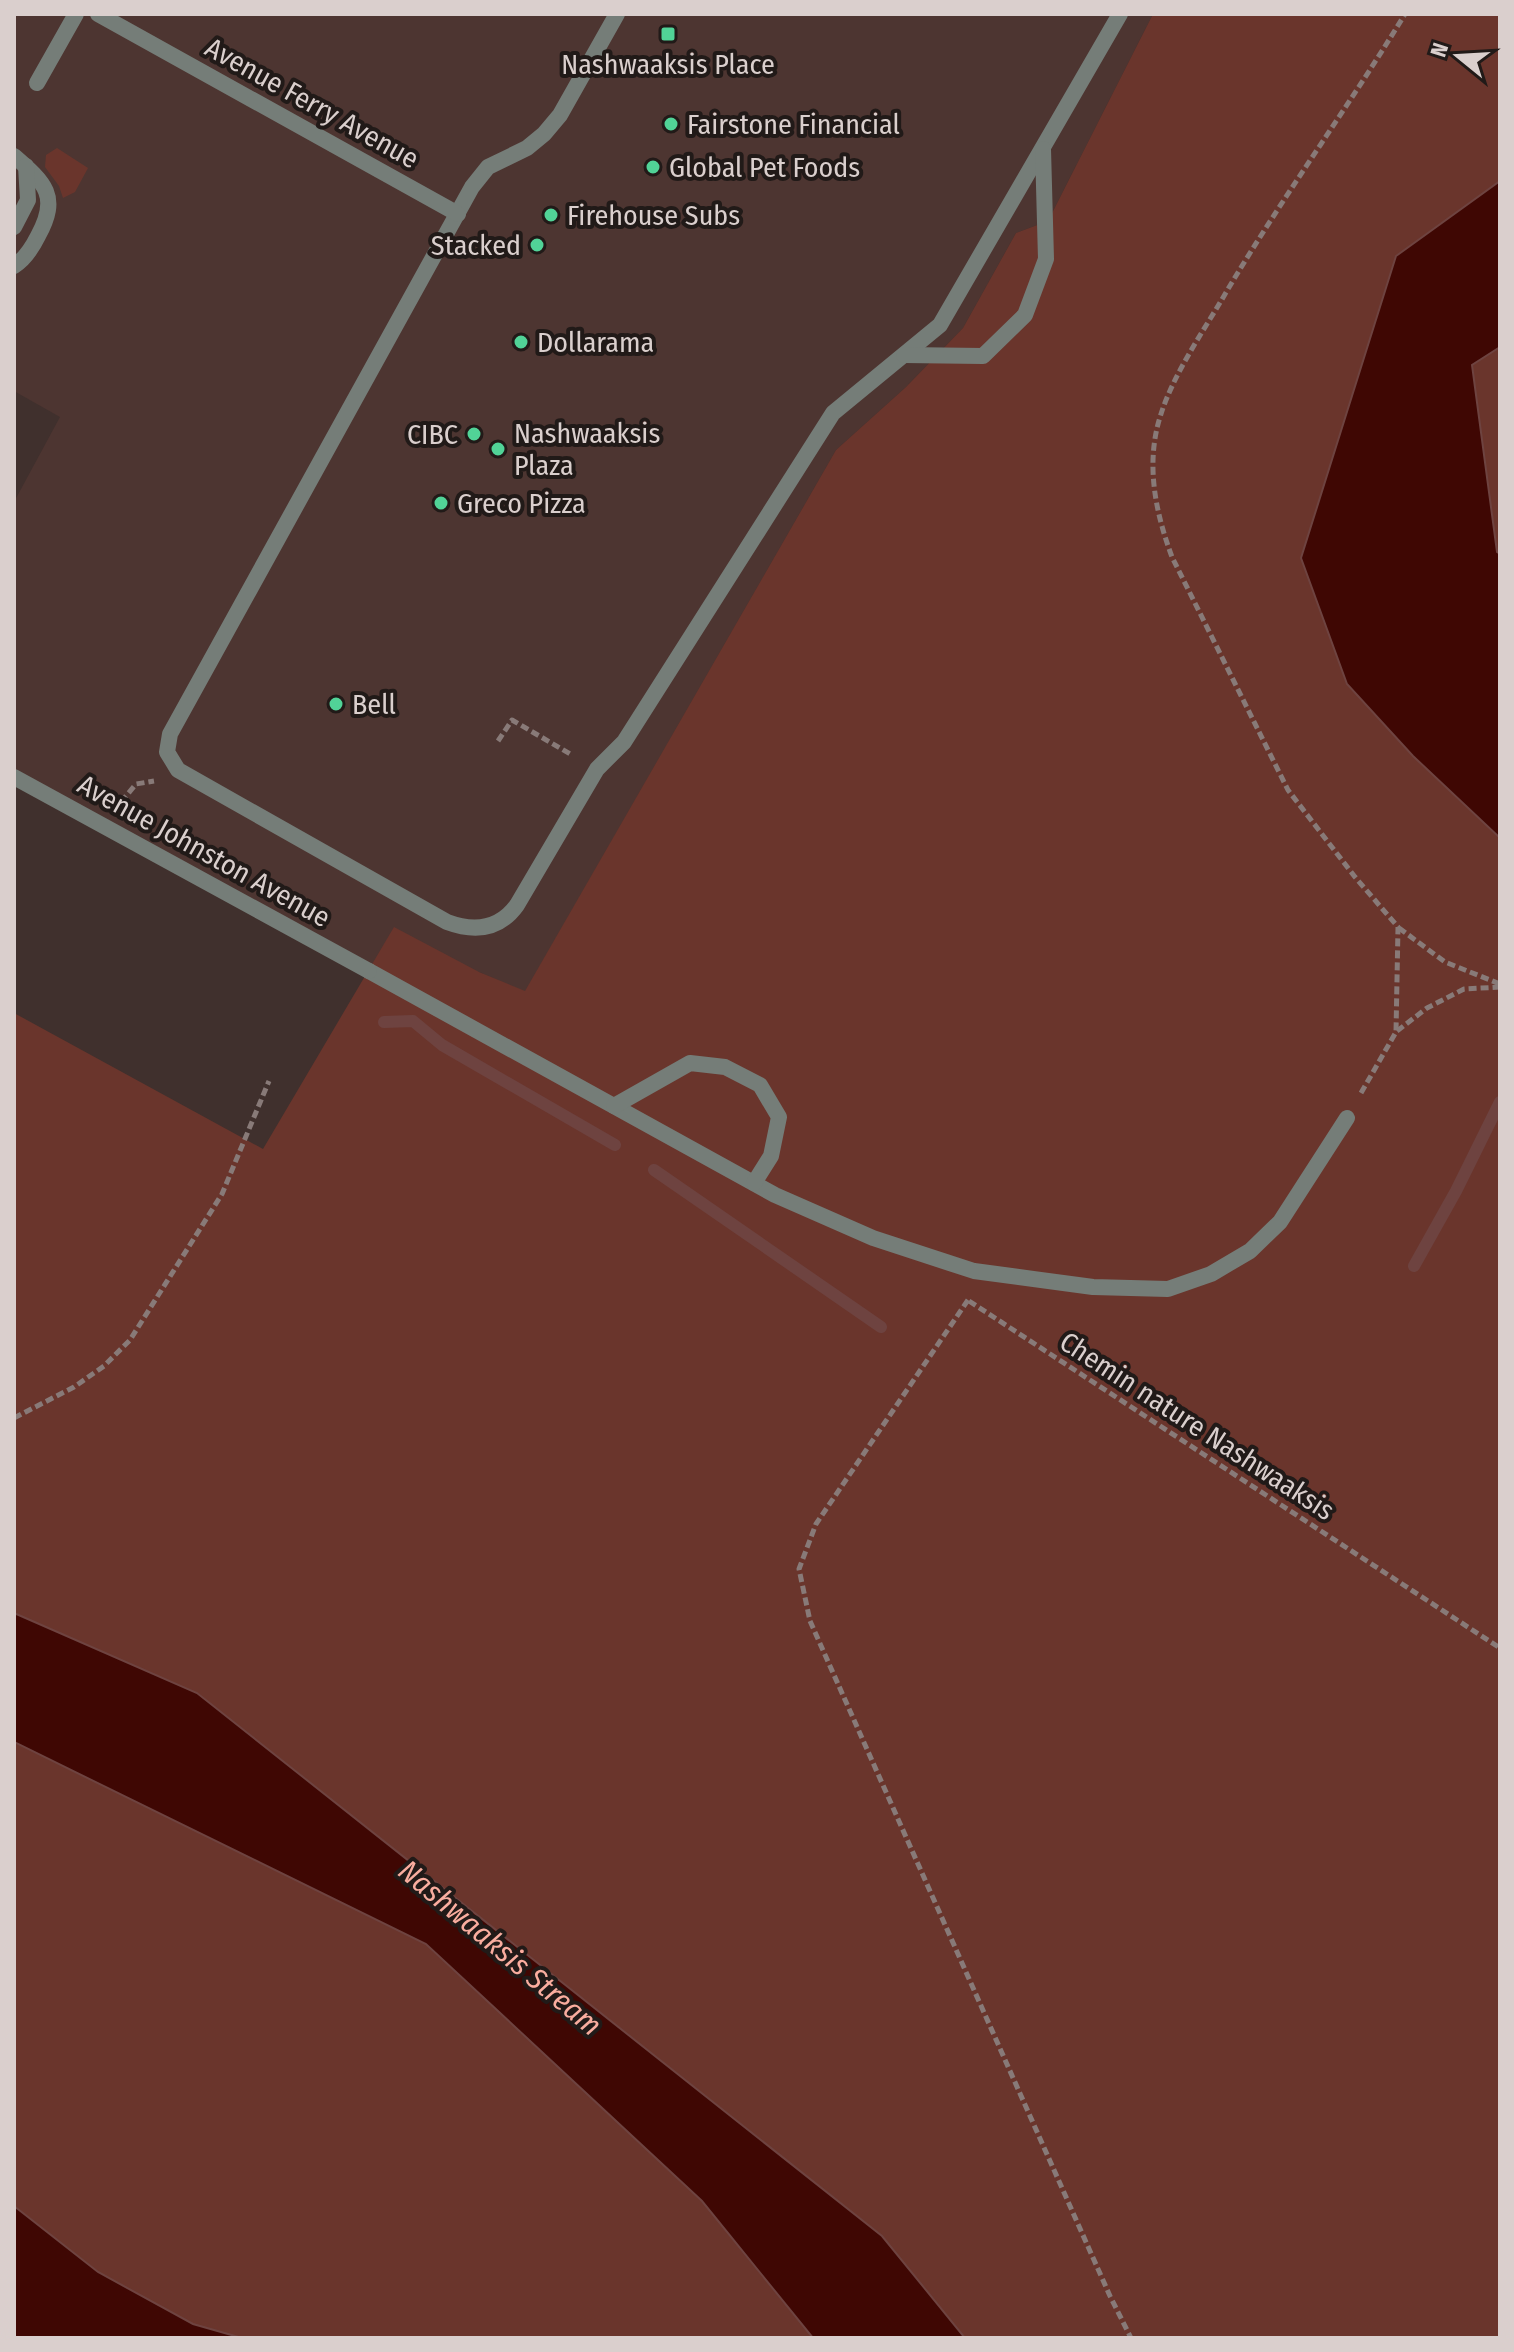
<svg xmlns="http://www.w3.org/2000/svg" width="1514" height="2352" font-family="'Fira Sans Condensed',sans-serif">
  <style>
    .built { fill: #4d3531 }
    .green { fill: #6a352c }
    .water { fill: #3f0703; stroke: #6e4340; stroke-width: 2 }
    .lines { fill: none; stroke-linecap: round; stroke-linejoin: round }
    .stream { stroke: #6e4340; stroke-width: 12 }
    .path { stroke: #887a78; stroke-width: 5; stroke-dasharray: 8 4; stroke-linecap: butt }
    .service { stroke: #757d78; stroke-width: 16 }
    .minor { stroke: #757d78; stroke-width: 16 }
    .poi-dot { fill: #51d397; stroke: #211a18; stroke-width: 3 }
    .labels { text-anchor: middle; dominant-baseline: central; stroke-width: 8; stroke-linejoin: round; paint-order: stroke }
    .poi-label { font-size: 28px; fill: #dacfcd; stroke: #211a18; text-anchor: start }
    .street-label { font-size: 28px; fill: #dacfcd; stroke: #211a18 }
    .water-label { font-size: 30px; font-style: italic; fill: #f9ad9f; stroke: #211a18 }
  </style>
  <rect width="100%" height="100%" fill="#40302d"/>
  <!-- built -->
  <polygon class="built" points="14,14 1153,14 1048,221 1016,233 963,328 906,387 836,450 525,992 479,972 369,971 14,777 14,502 60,417 14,391"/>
  <!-- green -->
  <g class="green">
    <polygon points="1153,14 1500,14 1500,191 1391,272 1500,780 1500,2338 965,2338 882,2236 197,1693 14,1613 14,1013 263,1149 394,927 479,972 525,991 836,450 906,387 963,328 1016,233 1048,221"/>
    <polygon points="57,148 88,168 75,192 63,198 59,186 45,167 46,155"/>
    <polygon points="1500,347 1500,554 1497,553 1472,364"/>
    <polygon points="14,1742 426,1944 702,2201 813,2338 242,2338 193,2324 98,2272 14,2206"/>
  </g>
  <!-- water -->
  <g class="water">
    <polygon points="1500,181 1500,347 1472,365 1497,552 1500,554 1500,838 1413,756 1347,684 1301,558 1396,256"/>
    <polygon points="14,1613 197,1693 882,2236 965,2338 813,2338 702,2201 426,1944 14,1742"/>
    <polygon points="14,2206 98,2272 193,2324 242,2338 14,2338"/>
  </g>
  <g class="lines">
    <!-- stream -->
    <g class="stream">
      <polyline points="384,1022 413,1021 442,1045 615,1145"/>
      <polyline points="654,1170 881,1327"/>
      <polyline points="1414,1266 1456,1191 1500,1102"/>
    </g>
    <!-- path -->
    <g class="path">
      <polyline points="498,741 512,720 572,755"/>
      <polyline points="121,802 136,784 154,781"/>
      <polyline points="1399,928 1445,962 1500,984"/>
      <polyline points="1397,1031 1427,1008 1464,989 1500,987"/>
      <path d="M1361 1093 1396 1032 1398 927 1355 877 1288 790 1172 557C1155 511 1145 462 1161 414 1173 376 1200 336 1221 301 1278 203 1346 111 1405 14"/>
      <polyline points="968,1300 816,1524 799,1569 810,1621 1110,2296 1131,2338"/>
      <polyline points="969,1301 1500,1648"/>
      <polyline points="14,1418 74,1387 104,1366 130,1340 222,1194 269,1081"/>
    </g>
    <!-- service -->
    <g class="service">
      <path d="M617 14 560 115 544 134 527 148 488 167 472 187 170 734 167 752 178 770 447 922C474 932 499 930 517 905L597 769 624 742 833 413 940 325 1120 14"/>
      <polyline points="37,83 76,14"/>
      <path d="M14 156C45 183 60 196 38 236 32 248 25 259 14 266"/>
      <polyline points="14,227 28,200 26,166"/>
      <polyline points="904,355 983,356 1025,315 1046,259 1043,149"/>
      <polyline points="369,971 775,1195 873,1238 974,1271 1093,1287 1168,1289 1211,1274 1250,1251 1280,1222 1347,1118"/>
      <polyline points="614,1106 690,1063 725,1067 760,1085 779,1117 771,1156 754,1183"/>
    </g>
    <!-- minor -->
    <g class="minor">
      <polyline points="98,14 458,214"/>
      <polyline points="14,777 369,971"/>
    </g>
  </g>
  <!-- markers -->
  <g class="poi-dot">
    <rect x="660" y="26" width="16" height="16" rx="4"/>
    <circle cx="671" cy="124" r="8"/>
    <circle cx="653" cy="167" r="8"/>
    <circle cx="551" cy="215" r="8"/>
    <circle cx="537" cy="245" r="8"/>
    <circle cx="521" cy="342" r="8"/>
    <circle cx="474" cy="434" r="8"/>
    <circle cx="498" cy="449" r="8"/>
    <circle cx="441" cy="503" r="8"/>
    <circle cx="336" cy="704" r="8"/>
  </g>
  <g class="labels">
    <!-- poi labels -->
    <g class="poi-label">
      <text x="668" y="64" text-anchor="middle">Nashwaaksis Place</text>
      <text x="687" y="124">Fairstone Financial</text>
      <text x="669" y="167">Global Pet Foods</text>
      <text x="567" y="215">Firehouse Subs</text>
      <text x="521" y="245" text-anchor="end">Stacked</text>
      <text x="537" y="342">Dollarama</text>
      <text x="514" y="433">Nashwaaksis<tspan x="514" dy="32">Plaza</tspan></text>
      <text x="458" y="434" text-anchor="end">CIBC</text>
      <text x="457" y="503">Greco Pizza</text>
      <text x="352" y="704">Bell</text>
    </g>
    <!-- street labels -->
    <g class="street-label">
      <text transform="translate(312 103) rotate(29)">Avenue Ferry Avenue</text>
      <text transform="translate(204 851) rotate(29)">Avenue Johnston Avenue</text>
      <text transform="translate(1197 1426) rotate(33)">Chemin nature Nashwaaksis</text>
    </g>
    <!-- water labels -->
    <g class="water-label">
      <text transform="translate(500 1948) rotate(40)">Nashwaaksis Stream</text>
    </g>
  </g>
  <!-- border -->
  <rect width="1514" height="2352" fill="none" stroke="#dacfcd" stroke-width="32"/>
  <!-- north arrow -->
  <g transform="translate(1458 56) rotate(288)" stroke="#211a18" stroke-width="6" paint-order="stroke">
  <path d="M0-6L14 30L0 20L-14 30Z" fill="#dacfcd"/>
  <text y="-12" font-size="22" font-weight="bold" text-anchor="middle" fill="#dacfcd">N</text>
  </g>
</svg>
